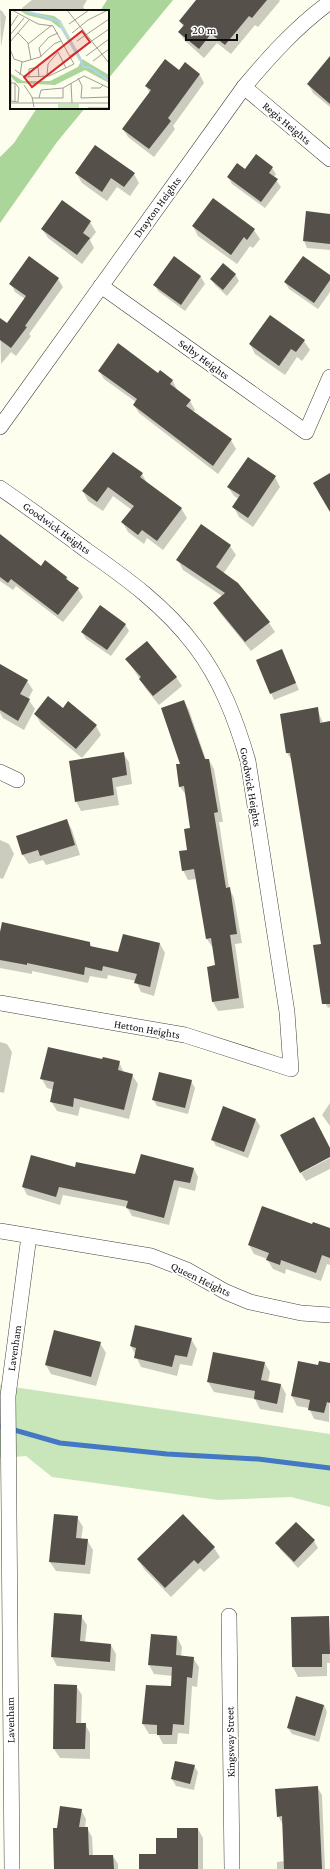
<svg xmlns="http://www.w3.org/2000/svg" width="330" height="1869" font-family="'Crimson Pro',serif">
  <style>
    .green { fill: #c9e6ba }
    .forest { fill: #aad69a }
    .shadow { fill: #0003 }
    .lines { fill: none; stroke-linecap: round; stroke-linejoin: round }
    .stream { stroke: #4278c4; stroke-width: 5 }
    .building { fill: #55504a }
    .street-casing { stroke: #404040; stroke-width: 16 }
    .street { stroke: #fff; stroke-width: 15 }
    .labels { text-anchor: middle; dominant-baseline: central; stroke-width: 4; stroke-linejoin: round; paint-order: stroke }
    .street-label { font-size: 11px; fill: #0d0d0d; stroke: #fff }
    .inset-river { fill: none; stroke: #b6d0f2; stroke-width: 2 }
    .inset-road { fill: none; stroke: #9e9e94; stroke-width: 1 }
    .view { fill: #d62828; fill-opacity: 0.15; stroke: #d62828; stroke-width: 2 }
    .inset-edge { fill: none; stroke: #0d0d0d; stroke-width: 2 }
  </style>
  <rect width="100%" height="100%" fill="#fefeee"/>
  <!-- green -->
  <polygon class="green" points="0,1385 330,1434 330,1507 291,1497 218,1500 52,1477 26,1456 0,1458"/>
  <!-- forest -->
  <g class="forest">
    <polygon points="107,0 173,0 108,79 108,11 100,11"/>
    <polygon points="37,108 85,108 57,142 0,223 0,157 14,143"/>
  </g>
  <!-- shadow -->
  <g class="shadow">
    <polygon points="32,0 87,0 83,7 86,11 24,11 22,8"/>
    <polygon points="197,0 279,0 280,1 258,27 255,25 231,54 217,43 204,58 185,41 179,32 183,27 180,21"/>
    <polygon points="0,10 2,11 6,17 1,47"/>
    <polygon points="330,57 330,107 313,93 308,84"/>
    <polygon points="185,64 200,75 204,83 173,126 175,129 154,157 128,137 123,129 150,93 146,86 179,72"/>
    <polygon points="272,168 276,174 274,177 281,187 265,208 232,184 228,177 245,170"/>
    <polygon points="76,173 134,174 139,183 130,196 117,187 107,201 82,183"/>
    <polygon points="330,215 330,250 307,248 304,241"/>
    <polygon points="90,222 96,232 90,240 94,248 82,264 48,238 42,229"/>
    <polygon points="193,226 254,230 260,239 253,248 250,246 237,264 198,236"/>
    <polygon points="29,258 58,279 63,287 29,334 31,336 16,356 11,352 1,364 0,319 7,324 25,299 15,292 11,284"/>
    <polygon points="174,258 201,277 205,284 185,311 158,291 155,285"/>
    <polygon points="235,274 239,281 227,296 215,285 211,279"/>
    <polygon points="330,276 330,292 318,309 289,289 285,282"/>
    <polygon points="304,341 310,350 302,361 297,357 285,375 255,354 250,344"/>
    <polygon points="99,371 158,374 161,371 173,381 177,390 190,401 195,410 193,412 231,440 236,449 218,474 139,413 134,405 136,402 104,379"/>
    <polygon points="142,474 147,483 181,508 187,518 163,550 147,538 144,544 128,532 123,523 132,510 113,496 103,511 88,501 83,491"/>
    <polygon points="275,477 280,487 253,527 239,517 234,508 239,499 234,496 228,487"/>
    <polygon points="0,536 41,567 67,577 69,582 78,589 83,597 63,622 16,586 13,590 0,581"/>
    <polygon points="230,546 236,555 223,574 269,623 275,632 251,651 220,613 214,603 222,596 183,570 178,560"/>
    <polygon points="125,624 129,631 111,656 86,639 82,632"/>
    <polygon points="282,650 299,690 274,700 257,661"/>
    <polygon points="127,659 176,677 182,686 159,705 146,689"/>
    <polygon points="0,666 27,681 33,690 28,699 35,709 24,730 3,718 0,713"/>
    <polygon points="184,701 189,710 206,760 209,760 214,769 223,822 219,822 229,888 234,898 242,943 235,944 244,1008 218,1011 213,1002 208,967 216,966 213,948 207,939 196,879 188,880 183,870 192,828 187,796 180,787 177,765 181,764"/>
    <polygon points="63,709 96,726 101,735 82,758 41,724 35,714"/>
    <polygon points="317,709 323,723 330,722 330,1007 328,1008 323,999 322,945 293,762 287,753"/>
    <polygon points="123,753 129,762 132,784 116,787 119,805 81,811 76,801"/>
    <polygon points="67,820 72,830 80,855 46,865 43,860 29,864 23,855 17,836"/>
    <polygon points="0,840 9,844 14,854 3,879 0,878"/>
    <polygon points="0,934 90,943 92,947 119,953 160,944 165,953 154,996 141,992 136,981 108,975 107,979 90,976 88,983 32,971 32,974 0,968"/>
    <polygon points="0,1042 7,1044 12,1052 4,1093 0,1092"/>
    <polygon points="103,1060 119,1062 124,1073 132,1075 138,1084 129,1119 80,1107 78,1116 57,1111 51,1101 54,1090 47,1088 42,1079"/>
    <polygon points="191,1081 195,1088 188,1114 157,1106 153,1099"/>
    <polygon points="330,1103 330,1126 322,1115"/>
    <polygon points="256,1120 260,1126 248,1158 216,1146 212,1139"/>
    <polygon points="31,1156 76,1168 136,1175 194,1169 198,1177 195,1191 179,1187 169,1225 132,1216 127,1207 63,1195 60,1205 27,1195 23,1187"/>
    <polygon points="330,1158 330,1169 306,1181 301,1173"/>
    <polygon points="313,1225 330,1229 330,1265 327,1264 321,1281 286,1269 285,1274 273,1269 267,1259 254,1254 249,1245"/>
    <polygon points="191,1339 197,1349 192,1366 180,1364 177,1376 141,1367 131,1346"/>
    <polygon points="100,1343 106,1353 96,1386 51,1374 46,1365"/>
    <polygon points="264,1362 270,1372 268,1382 281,1385 286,1394 283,1413 260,1409 255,1399 214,1392 208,1382"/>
    <polygon points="299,1362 318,1366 330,1364 329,1422 314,1419 309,1408 297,1406 292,1396"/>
    <polygon points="77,1517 83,1527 81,1540 87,1540 93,1550 90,1574 56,1571 50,1562"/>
    <polygon points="296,1523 314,1541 318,1548 298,1568 280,1549 277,1543"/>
    <polygon points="214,1548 220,1557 204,1572 200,1568 171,1597 144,1569 138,1560"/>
    <polygon points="81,1616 87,1625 85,1643 111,1645 116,1654 115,1671 57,1666 52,1657"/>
    <polygon points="329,1617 330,1663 327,1663 327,1676 298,1677 293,1667 292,1618"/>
    <polygon points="177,1637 182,1647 181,1657 193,1658 199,1667 197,1687 192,1686 189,1734 178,1733 177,1744 163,1744 158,1734 149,1734 143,1724 147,1686 172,1687 173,1676 154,1674 149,1665"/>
    <polygon points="76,1686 82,1695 81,1724 85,1724 90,1733 90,1759 60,1758 54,1749"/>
    <polygon points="324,1705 327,1712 319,1742 292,1734 288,1728"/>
    <polygon points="175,1762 194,1766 198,1772 194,1790 176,1786 172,1779"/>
    <polygon points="317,1787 322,1795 325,1869 277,1869 277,1862 285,1861 283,1825 278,1816"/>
    <polygon points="81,1810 86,1819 85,1828 87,1828 92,1837 93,1856 113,1856 118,1864 118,1869 55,1869 58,1829"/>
    <polygon points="198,1829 203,1838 203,1869 140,1869 178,1839"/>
  </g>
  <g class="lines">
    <!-- stream -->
    <polyline class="stream" points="0,1426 60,1443 167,1454 258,1459 330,1468"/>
  </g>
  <!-- building -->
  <g class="building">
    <polygon points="196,0 267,0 252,18 249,16 225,45 211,34 199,49 178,32 184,25 179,21"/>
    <polygon points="330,56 330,104 307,84"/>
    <polygon points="165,59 179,70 185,62 200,74 168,118 171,121 149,149 122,129 151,90 145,86"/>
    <polygon points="95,145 135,173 124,187 111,178 102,192 75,173"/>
    <polygon points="256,154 273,167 269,173 278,179 261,202 227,177 237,163 245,169"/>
    <polygon points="213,198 255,229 247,240 244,237 231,255 192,226"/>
    <polygon points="62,200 91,221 83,233 90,238 77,255 41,229"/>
    <polygon points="306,211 330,214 330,244 303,241"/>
    <polygon points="29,256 59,278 25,326 27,327 11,348 0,340 0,318 7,323 26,296 9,284"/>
    <polygon points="174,256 201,276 181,305 153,285"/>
    <polygon points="303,256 330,275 330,280 314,303 284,282"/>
    <polygon points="223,263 236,274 223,290 210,279"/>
    <polygon points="270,315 305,340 296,352 291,349 279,366 249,344"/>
    <polygon points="118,343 158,373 160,370 173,380 170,384 191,400 186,406 232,439 213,466 133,405 137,399 98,371"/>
    <polygon points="113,452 143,473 140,477 182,508 157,541 142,530 138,535 121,522 134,506 108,487 97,502 82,491"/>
    <polygon points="248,457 276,476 248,518 232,507 240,495 227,487"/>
    <polygon points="330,473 330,512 313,483"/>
    <polygon points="201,524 231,545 216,567 238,583 270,622 245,642 213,603 225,593 176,560"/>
    <polygon points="0,534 41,566 45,560 67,577 66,579 79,588 58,615 11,579 8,583 0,577"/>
    <polygon points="100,605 126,624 107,650 81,632"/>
    <polygon points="147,641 177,677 153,696 139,679 141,677 125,659"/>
    <polygon points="282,649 296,683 270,694 256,660"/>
    <polygon points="0,664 28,680 20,694 30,699 18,721 0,710"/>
    <polygon points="48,696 63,708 68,701 97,725 76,749 34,714"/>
    <polygon points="184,700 205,759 209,759 218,812 214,813 226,888 230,887 237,934 230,935 239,998 212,1002 207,967 215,965 211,938 206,939 194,869 182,871 179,851 187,850 184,829 190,828 184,786 179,787 176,764 180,764 161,708"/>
    <polygon points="318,707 320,723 330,721 330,1004 322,1004 313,945 321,944 290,753 286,753 280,714"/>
    <polygon points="124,752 127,775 112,778 114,795 75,802 69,761"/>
    <polygon points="67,819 75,845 40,856 38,850 22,855 16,836"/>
    <polygon points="2,922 90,942 90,946 118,952 123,934 160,943 150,987 134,983 137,974 103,966 102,971 85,967 84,975 27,963 27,965 0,960 0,932"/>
    <polygon points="48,1047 102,1059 103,1057 120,1061 118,1070 133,1074 124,1110 74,1098 73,1107 50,1102 54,1082 40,1079"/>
    <polygon points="159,1072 192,1080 185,1108 152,1100"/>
    <polygon points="223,1106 256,1119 244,1152 211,1140"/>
    <polygon points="314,1117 330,1148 330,1157 300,1173 280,1135"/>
    <polygon points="141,1154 194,1168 190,1183 174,1180 164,1218 126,1208 128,1201 59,1187 56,1197 22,1187 31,1155 75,1167 76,1162 135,1174"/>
    <polygon points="262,1206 312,1224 313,1222 330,1228 330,1258 322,1255 316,1273 281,1260 280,1265 266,1260 269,1253 248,1245"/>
    <polygon points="135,1325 192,1338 187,1357 175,1355 172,1367 134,1358 136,1348 130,1346"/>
    <polygon points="54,1330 101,1342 91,1377 45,1365"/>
    <polygon points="213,1352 265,1362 261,1380 281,1384 277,1404 254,1399 255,1391 207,1382"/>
    <polygon points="298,1361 318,1365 319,1361 330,1363 330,1403 327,1402 324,1413 308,1410 310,1400 291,1396"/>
    <polygon points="54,1514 78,1516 76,1538 88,1539 85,1565 49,1562"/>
    <polygon points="183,1514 215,1547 198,1564 194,1560 165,1588 137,1559"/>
    <polygon points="296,1522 315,1540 294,1562 275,1543"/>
    <polygon points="54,1613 82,1615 80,1641 111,1644 110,1662 51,1657"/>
    <polygon points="329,1616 330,1654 322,1654 322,1667 292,1667 291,1617"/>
    <polygon points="151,1634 177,1636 176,1655 194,1657 192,1678 187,1677 184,1725 173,1724 172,1735 157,1735 157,1725 142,1724 146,1685 171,1686 172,1667 148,1665"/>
    <polygon points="54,1684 77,1685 76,1723 86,1723 85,1749 53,1749"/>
    <polygon points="296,1696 324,1705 315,1736 287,1728"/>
    <polygon points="175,1761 195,1765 190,1784 171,1779"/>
    <polygon points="318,1786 322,1869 284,1869 282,1816 277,1817 275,1789"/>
    <polygon points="60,1806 82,1809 79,1827 88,1827 89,1855 113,1855 114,1869 54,1869 53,1828 57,1828"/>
    <polygon points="177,1828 198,1828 198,1869 139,1869 139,1854 156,1854 156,1838 177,1838"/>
  </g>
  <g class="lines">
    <!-- street casing -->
    <g class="street-casing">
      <g id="street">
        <polyline points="244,87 330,159"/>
        <polyline points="101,286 306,432 330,377"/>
        <path d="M0 427 244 87C270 56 297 26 330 2"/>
        <path d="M0 488C29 508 58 529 86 550 126 578 165 606 195 646 221 680 236 720 248 761L287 1012 291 1069 185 1035 0 1003"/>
        <polyline points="0,772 17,780"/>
        <polyline points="0,1231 151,1256 187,1270 226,1292 250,1302 301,1313 330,1315"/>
        <polyline points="229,1616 232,1869"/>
        <polyline points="12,1869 8,1396 29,1236"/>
      </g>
    </g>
    <!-- street -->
    <use href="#street" class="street"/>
  </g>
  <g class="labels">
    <!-- street labels -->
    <g class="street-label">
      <text transform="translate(287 123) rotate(40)">Regis Heights</text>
      <text transform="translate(157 207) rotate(-54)">Drayton Heights</text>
      <text transform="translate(204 359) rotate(36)">Selby Heights</text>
      <text transform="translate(57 528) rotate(36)">Goodwick Heights</text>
      <text transform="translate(251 787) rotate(80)">Goodwick Heights</text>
      <text transform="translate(147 1029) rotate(10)">Hetton Heights</text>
      <text transform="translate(201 1279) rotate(26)">Queen Heights</text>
      <text transform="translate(14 1348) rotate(-82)">Lavenham</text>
      <text transform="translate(10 1720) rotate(-91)">Lavenham</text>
      <text transform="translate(230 1742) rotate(-91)">Kingsway Street</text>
    </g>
  </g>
  <!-- overview -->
  <g transform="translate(10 10)">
    <rect width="99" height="99" fill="#fefeee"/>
    <path d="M51 11 72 49 69 51 51 19 49 14ZM48 94H69V99H48Z" fill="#c9e6ba"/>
    <path d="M9 0 44 6 51 11 49 14 51 19 41 11 17 5ZM72 49 99 65V73L75 60 45 75 7 73 1 67 0 81V63L13 71H40L68 57Z" fill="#aad69a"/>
    <path class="inset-river" d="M13 0 48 11 69 46 73 57H79L99 71"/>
    <path class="inset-road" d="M2 0 28 14 43 16 64 54 39 66 15 67 5 60M57 0 99 53M59 14 79 0M0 17 8 5M8 23 18 33 21 50M62 23 78 10 98 0M0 25 14 8M67 31 99 9M0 32 19 10M18 34 42 15M0 39 4 49 13 52 30 47 44 34 51 31M60 46 99 19M76 46 99 29M31 47 29 38 39 27 48 23M83 51 99 39M10 65 12 52M37 66 38 54 48 42 56 58M19 67V59L28 57 29 67M68 68 72 76 71 88 99 87M1 73H5L9 78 8 92 1 91V69M61 73 62 93M14 75 22 87 24 97M81 78H90L93 75M22 88H53V78M29 88 31 80 53 78 74 66 99 78M5 92V73M0 93H99M78 98H99"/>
    <path class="view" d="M72 21 80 32 22 77 14 67Z"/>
    <rect width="99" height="99" class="inset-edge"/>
  </g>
  <!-- scale -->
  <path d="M186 34v6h51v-6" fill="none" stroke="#0d0d0d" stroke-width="2"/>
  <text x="192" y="34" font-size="12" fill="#0d0d0d" stroke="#ffffff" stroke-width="3" paint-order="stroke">20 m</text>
</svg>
